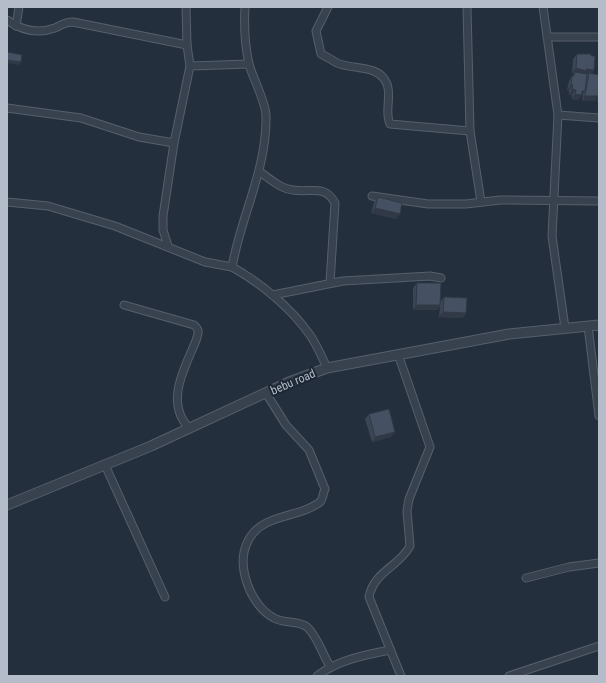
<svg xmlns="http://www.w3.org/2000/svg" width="606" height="683" font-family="'Roboto Condensed',sans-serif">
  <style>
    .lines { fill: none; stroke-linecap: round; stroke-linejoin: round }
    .minor-casing { stroke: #565f6c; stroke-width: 9 }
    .tertiary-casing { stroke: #565f6c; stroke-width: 11 }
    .minor { stroke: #38414e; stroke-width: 7 }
    .tertiary { stroke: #38414e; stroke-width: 9 }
    .wall { fill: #3b4654 }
    .shaded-wall { fill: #303945 }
    .building { fill: #455162; stroke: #303945 }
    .labels { text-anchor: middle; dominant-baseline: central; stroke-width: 4; stroke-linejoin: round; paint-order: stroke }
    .street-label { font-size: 12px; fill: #b4bcc9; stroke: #1d2633 }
  </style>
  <rect width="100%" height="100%" fill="#242f3e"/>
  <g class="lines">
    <!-- minor casing -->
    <g class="minor-casing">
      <g id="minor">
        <polyline points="186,7 187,45"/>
        <path d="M245 7C244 25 245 46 249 64 253 79 266 102 266 116 267 169 241 216 232 267 261 283 291 308 310 335 317 345 322 357 327 368"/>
        <path d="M328 7 316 31 321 54C327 57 332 60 337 63 353 70 379 64 387 84 392 97 384 111 390 124L470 131"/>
        <polyline points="467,7 470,131 481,202"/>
        <polyline points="543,7 558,115 552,236 565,328"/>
        <path d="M7 20C21 30 38 34 55 28 61 25 65 22 73 22L187 45 190 66 174 143 163 216V230L168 246"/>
        <polyline points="16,26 19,7"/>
        <polyline points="547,37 599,37"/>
        <polyline points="190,66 249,64"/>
        <polyline points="7,108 81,118 139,137 174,143"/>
        <polyline points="558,115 599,118"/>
        <path d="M260 172C270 179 281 189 293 190 311 193 325 184 335 203L330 283"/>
        <polyline points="372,196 428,204 466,204 500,200 599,201"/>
        <polyline points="7,202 48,206 115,226 205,262 232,267"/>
        <polyline points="273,295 343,281 430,276 441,278"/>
        <path d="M124 305 194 325C196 327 199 329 198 332 198 338 194 345 192 350 181 375 167 405 189 428"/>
        <polyline points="588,326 599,416"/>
        <path d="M398 354 430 447 409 499 407 511 410 546C399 567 374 571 369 597L401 676"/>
        <path d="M266 393 286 425 309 450 325 489C323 493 323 498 321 501 317 505 310 508 305 510 283 518 259 519 248 541 235 566 251 606 274 618 284 624 298 620 307 627 318 637 322 654 330 666"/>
        <polyline points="105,465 165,597"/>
        <polyline points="526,578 569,567 599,563"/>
        <path d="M317 676C338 660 364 655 390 650"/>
        <polyline points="509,676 599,646"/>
      </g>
    </g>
    <!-- tertiary casing -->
    <g class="tertiary-casing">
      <polyline id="tertiary" points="7,505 151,446 289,382 327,368 509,334 599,325"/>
    </g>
    <!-- minor -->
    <use href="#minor" class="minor"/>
    <!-- tertiary -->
    <use href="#tertiary" class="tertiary"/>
  </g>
  <!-- wall -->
  <g class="wall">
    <polygon points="577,54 591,56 594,70 591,74 599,75 599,102 597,102 598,96 595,101 582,101 583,94 578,100 572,99 572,95 569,95 569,91 567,90 569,81 574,73 572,73 573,59"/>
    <polygon points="378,197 400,214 396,219 371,213 374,202"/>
    <polygon points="417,283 440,302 444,297 466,313 463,318 439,317 440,306 437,310 413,310 413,288"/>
    <polygon points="369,414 391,437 372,442 365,419"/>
  </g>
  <!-- shaded-wall -->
  <g class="shaded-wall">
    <polygon points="7,60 21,62 19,65 7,63"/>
    <polygon points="576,68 586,69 594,70 590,75 589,73 588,74 575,72 574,73 572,73"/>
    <polygon points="571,85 573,85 569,91 567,90"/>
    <polygon points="572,89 576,90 572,95 569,95"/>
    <polygon points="582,91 585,91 578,100 572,99 575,94"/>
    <polygon points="585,96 598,96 595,101 582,101"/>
    <polygon points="375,208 400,214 396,219 371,213"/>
    <polygon points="416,305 440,305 437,310 413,310"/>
    <polygon points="443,312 466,313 463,318 439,317"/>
    <polygon points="395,432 391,437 372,442 375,437"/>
  </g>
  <!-- building -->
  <g class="building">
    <polygon points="7,52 22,55 21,62 7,60"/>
    <polygon points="577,54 591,54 591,56 595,56 594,70 586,69 586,71 576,68"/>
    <polygon points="575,72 587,74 585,91 582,91 582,95 575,94 576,90 572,89 573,85 571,85 572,76 574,76"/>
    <polygon points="589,73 599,75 599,91 598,96 585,96"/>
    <polygon points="378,197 402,203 400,214 375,208"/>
    <polygon points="417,283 441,283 440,305 416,305"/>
    <polygon points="444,297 467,298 466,313 443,312"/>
    <polygon points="389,409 395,432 375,437 369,414"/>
  </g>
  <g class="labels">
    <!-- street labels -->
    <g class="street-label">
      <text transform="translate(293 382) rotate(-23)">bebu road</text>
    </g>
  </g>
  <!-- border -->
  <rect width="606" height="683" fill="none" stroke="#b4bcc9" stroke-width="16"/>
</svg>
